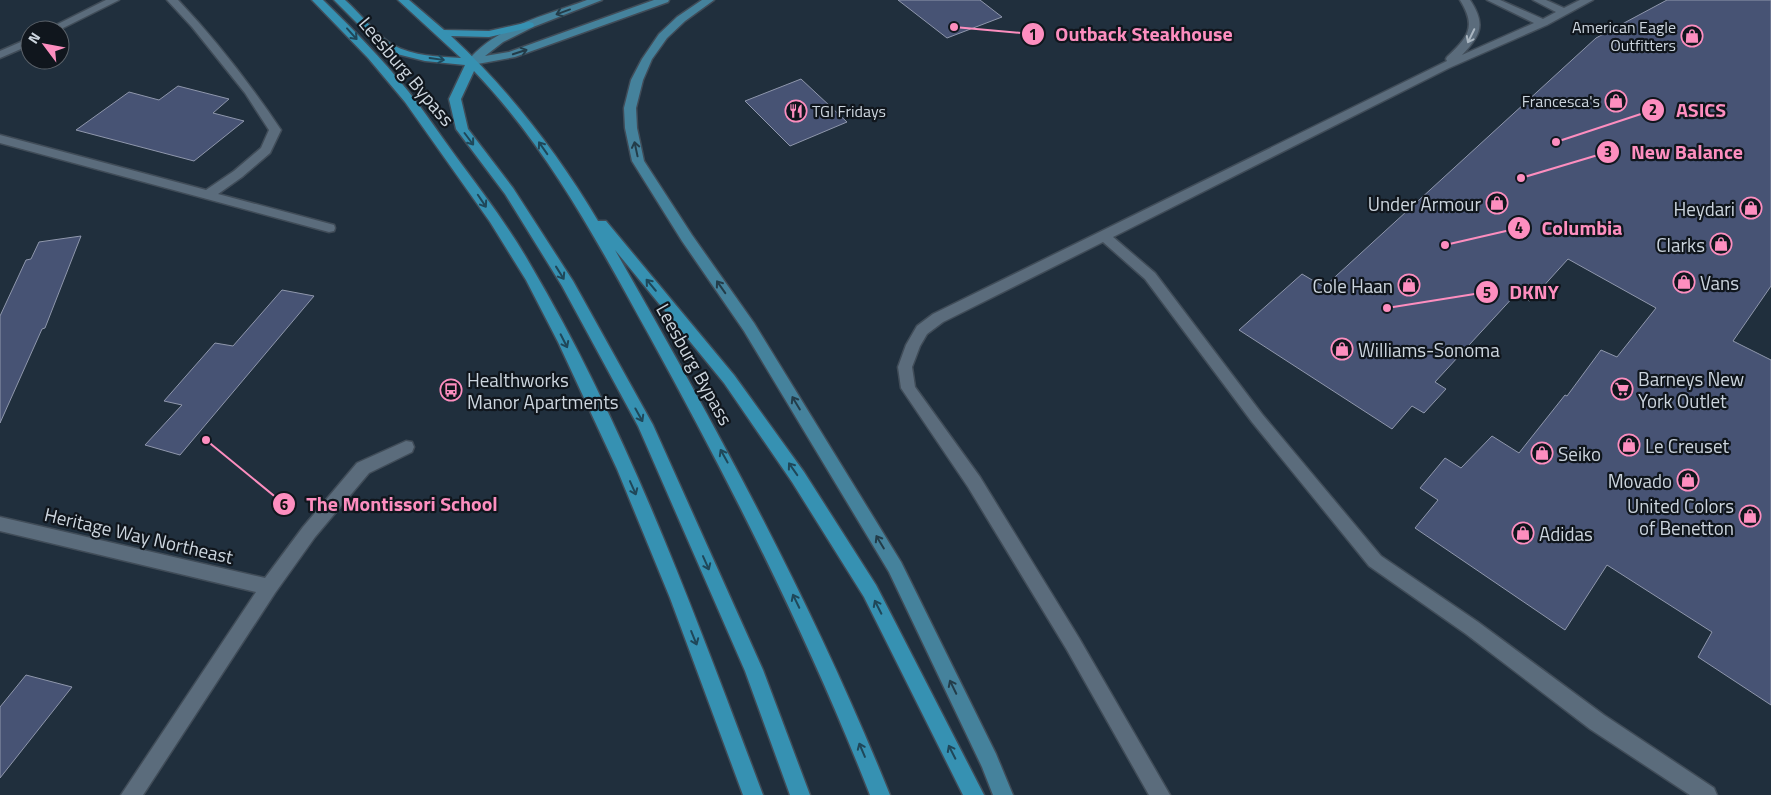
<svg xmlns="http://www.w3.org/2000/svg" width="1771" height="795" font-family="'Titillium Web',sans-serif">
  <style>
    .building { fill: #475374; stroke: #8f97ac }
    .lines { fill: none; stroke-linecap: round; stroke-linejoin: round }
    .minor-casing { stroke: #404c58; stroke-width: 3 }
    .major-casing { stroke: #404c58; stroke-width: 3 }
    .highway-casing { stroke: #404c58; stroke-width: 3 }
    .minor { fill: #5b6c7c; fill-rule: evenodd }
    .major { fill: #45829c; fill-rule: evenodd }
    .highway { fill: #3691b2; fill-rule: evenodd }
    .oneway { stroke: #233c49 }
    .oneway2 { stroke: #1f4759 }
    .oneway3 { stroke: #aab6c1 }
    .labels { text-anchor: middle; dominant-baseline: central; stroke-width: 4.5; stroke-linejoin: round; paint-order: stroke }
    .far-poi-label { font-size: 16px; fill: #ccd5de; stroke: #10161d; text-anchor: end }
    .street-label { font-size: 19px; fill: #ccd5de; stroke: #10161d }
    .poi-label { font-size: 19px; fill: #ccd5de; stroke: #10161d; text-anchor: start }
    .leader { fill: none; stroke: #fd8ebf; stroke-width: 2 }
    .callout-dot { fill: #fd8ebf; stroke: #10161d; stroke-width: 2 }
    .mark-label { font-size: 15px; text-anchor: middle; font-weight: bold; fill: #111 }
    .callout-label { font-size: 20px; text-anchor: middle; font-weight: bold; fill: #fd8ebf; stroke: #10161d; stroke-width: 4.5; stroke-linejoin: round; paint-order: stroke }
  </style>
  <rect width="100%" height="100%" fill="#202f3d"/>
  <!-- building -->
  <g class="building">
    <polygon points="898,0 980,0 1002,17 947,38"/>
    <polygon points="1667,0 1771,0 1771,286 1733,341 1771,360 1771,705 1698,657 1712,632 1607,565 1565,630 1415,528 1438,500 1420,488 1445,458 1461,468 1492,436 1519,453 1565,395 1567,396 1601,350 1617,357 1656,308 1568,259 1530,301 1516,294 1435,382 1446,389 1424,413 1412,406 1392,429 1239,330 1302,274 1324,287 1596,38"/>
    <polygon points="801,79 847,122 790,146 745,101"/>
    <polygon points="178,86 229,99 213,113 244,121 194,161 76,130 129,92 159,100"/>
    <polygon points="81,236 45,328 42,329 0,423 0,316 26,260 31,259 39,242"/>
    <polygon points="282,290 314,296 180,455 145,445 182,405 164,401 215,343 233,346"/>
    <polygon points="26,675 72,687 0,778 0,707"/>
  </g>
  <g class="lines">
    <!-- minor casing -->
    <g class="minor-casing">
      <g id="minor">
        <polygon points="106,0 119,0 59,30 46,30"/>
        <path d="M167 0H178C216 40 250 84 281 130L270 153 242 177 218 194 334 225 335 228 334 231 329 232 0 143V135L206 190 234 171 261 148 269 130 245 93 192 27Z"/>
        <path d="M1460 0H1470C1486 24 1481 35 1462 55L1534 23 1487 0H1500L1543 19 1556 12 1533 0H1546L1564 8 1580 0H1593L1547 25 1449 68 1113 237 1155 273 1262 414 1381 556 1478 622 1604 715 1714 788 1717 795H1690L1590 729 1466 634 1369 566 1252 422 1145 279 1103 242 943 322 927 334 920 346 912 367 915 387 980 477 1079 638 1170 795H1149L1067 650 968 487 901 388 898 367 906 345 917 326 933 314 1447 61 1446 59 1447 57C1468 37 1477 27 1460 0Z"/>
        <polygon points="30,38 30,45 0,58 0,51"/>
        <polygon points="406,441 412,442 414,447 412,452 369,473 315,537 275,593 143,795 121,795 256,592 0,531 0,517 265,578 303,527 357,463"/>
      </g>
    </g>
    <!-- major casing -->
    <g class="major-casing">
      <g id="major">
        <path d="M587 0H602L533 27 503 42 485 56 509 52 654 0H669L668 2 515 57 472 65 467 62C494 27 547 15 587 0Z"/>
        <polygon points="702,0 714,0 685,21 667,38 652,59 643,80 636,108 637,128 644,161 692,235 754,323 901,562 996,754 1013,795 993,795 982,767 889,572 744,331 682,241 632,161 625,128 624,108 631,80 642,59 659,34 677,17"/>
      </g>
    </g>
    <!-- highway casing -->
    <g class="highway-casing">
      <g id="highway">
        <path d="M312 0H323C353 29 382 59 408 91 425 112 440 135 457 158 482 192 509 227 530 264 628 430 695 615 763 795H743L670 598 617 469 558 342 526 280 490 222 405 102 368 58Z"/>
        <path d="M334 0H345C361 14 375 34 393 45 413 56 439 57 461 58L398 0H409L444 30 489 31 529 22 533 23 534 25 533 27 489 37 451 36C509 90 557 152 598 221H606L734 375 804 472 876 585 984 795H963L864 597 792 482 724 383 615 250C717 428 813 604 890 795H870C808 637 732 486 650 337 598 243 549 149 474 71L461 99 468 129 513 188 573 281 653 425 763 670 810 795H790L745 671 638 426 562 286 505 194 456 129 449 99 465 65 425 61 397 54 386 50 377 43Z"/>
      </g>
    </g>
    <!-- minor -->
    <use href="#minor" class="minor"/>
    <!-- major -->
    <use href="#major" class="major"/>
    <!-- highway -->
    <use href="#highway" class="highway"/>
  </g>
  <!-- one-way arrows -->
  <defs><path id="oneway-shaft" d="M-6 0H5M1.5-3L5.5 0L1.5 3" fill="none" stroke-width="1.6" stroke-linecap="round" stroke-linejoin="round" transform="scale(1.25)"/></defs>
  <g class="oneway">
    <use href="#oneway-shaft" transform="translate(563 12) rotate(160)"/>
    <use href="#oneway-shaft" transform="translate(520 52) rotate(-18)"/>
    <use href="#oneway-shaft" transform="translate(636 149) rotate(-102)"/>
    <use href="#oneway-shaft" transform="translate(721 287) rotate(-125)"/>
    <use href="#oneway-shaft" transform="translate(796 403) rotate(-121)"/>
    <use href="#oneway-shaft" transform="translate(880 542) rotate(-121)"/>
    <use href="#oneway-shaft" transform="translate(953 687) rotate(-116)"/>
  </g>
  <g class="oneway2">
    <use href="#oneway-shaft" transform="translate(352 34) rotate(48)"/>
    <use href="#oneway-shaft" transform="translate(437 59) rotate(8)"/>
    <use href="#oneway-shaft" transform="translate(469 139) rotate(53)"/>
    <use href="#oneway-shaft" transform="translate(543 148) rotate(-125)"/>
    <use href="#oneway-shaft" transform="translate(482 201) rotate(56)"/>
    <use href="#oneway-shaft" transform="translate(560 273) rotate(58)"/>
    <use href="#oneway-shaft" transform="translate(651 285) rotate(-130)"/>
    <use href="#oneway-shaft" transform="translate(564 341) rotate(63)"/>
    <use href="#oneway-shaft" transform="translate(639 415) rotate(61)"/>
    <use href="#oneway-shaft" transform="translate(724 456) rotate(-119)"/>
    <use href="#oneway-shaft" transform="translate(793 469) rotate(-125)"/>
    <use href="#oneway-shaft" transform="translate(633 488) rotate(66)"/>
    <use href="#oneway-shaft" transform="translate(706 563) rotate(66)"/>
    <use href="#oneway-shaft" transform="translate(796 601) rotate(-116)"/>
    <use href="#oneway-shaft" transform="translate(878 607) rotate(-117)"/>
    <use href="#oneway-shaft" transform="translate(694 638) rotate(68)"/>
    <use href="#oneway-shaft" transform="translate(862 750) rotate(-113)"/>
    <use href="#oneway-shaft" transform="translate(952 752) rotate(-117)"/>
  </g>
  <use class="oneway3" href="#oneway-shaft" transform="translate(1471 36) rotate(116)"/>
  <!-- icons -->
  <defs>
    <g id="shop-ring" transform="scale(1.125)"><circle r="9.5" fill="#10161d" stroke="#fd8ebf" stroke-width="1.5"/><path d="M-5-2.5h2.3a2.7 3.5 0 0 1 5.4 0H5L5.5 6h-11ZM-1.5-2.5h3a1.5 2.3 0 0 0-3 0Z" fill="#fd8ebf"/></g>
    <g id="restaurant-ring" transform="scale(1.125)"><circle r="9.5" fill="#10161d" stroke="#fd8ebf" stroke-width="1.5"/><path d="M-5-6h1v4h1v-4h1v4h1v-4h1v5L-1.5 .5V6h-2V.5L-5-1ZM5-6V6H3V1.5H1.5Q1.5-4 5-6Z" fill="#fd8ebf"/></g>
    <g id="supermarket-ring" transform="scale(1.125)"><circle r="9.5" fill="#10161d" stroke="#fd8ebf" stroke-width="1.5"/><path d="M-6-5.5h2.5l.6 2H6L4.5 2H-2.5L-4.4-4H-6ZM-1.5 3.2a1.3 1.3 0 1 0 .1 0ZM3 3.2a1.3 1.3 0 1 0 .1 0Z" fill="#fd8ebf"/></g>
    <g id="bus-ring" transform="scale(1.125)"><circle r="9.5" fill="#10161d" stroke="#fd8ebf" stroke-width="1.5"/><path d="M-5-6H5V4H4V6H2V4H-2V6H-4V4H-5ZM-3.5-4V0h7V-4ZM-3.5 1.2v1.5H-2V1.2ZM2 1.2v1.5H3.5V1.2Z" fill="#fd8ebf"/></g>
  </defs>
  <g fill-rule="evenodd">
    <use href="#shop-ring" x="1692" y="36"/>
    <use href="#shop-ring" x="1616" y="101"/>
    <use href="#restaurant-ring" x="796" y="111"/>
    <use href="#shop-ring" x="1497" y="203"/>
    <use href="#shop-ring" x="1751" y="208"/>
    <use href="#shop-ring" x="1721" y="244"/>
    <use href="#shop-ring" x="1684" y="282"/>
    <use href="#shop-ring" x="1409" y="285"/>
    <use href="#shop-ring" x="1342" y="349"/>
    <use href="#supermarket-ring" x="1622" y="389"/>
    <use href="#bus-ring" x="451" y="390"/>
    <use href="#shop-ring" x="1629" y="445"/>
    <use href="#shop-ring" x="1542" y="453"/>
    <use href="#shop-ring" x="1688" y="480"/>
    <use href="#shop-ring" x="1750" y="516"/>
    <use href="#shop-ring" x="1523" y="533"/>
  </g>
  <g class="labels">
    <!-- far-poi labels -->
    <g class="far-poi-label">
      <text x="1676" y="27">American Eagle<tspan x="1676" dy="18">Outfitters</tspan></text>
      <text x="1600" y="101">Francesca's</text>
      <text x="812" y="111" text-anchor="start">TGI Fridays</text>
    </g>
    <!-- street labels -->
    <g class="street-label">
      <text transform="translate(407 71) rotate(50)">Leesburg Bypass</text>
      <text transform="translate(695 364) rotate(61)">Leesburg Bypass</text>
      <text transform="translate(139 535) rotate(13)">Heritage Way Northeast</text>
    </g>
    <!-- poi labels -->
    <g class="poi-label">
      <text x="1481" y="203" text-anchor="end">Under Armour</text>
      <text x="1735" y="208" text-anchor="end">Heydari</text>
      <text x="1705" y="244" text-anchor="end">Clarks</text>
      <text x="1700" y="282">Vans</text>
      <text x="1393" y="285" text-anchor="end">Cole Haan</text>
      <text x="1358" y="349">Williams-Sonoma</text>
      <text x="1638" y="378">Barneys New<tspan x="1638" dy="22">York Outlet</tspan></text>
      <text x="467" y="379">Healthworks<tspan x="467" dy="22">Manor Apartments</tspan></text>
      <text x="1645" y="445">Le Creuset</text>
      <text x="1558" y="453">Seiko</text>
      <text x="1672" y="480" text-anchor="end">Movado</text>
      <text x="1734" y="505" text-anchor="end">United Colors<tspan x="1734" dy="22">of Benetton</tspan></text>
      <text x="1539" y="533">Adidas</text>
    </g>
  </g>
  <!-- callouts -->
  <path class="leader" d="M954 27L1033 34M1556 142L1653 110M1521 178L1608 152M1445 245L1519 228M1387 308L1487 292M206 440L284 504"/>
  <g class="callout-dot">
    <circle cx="954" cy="27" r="5"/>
    <circle cx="1556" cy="142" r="5"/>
    <circle cx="1521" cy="178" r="5"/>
    <circle cx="1445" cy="245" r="5"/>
    <circle cx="1387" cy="308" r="5"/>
    <circle cx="206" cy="440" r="5"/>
    <circle cx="1033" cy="34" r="12"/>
    <circle cx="1653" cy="110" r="12"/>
    <circle cx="1608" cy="152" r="12"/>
    <circle cx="1519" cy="228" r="12"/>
    <circle cx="1487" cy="292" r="12"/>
    <circle cx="284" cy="504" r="12"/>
  </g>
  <g class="mark-label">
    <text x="1033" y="40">1</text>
    <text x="1653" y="115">2</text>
    <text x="1608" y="157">3</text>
    <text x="1519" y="233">4</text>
    <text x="1487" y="298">5</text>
    <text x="284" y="510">6</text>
  </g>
  <g class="callout-label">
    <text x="1144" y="41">Outback Steakhouse</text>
    <text x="1701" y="117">ASICS</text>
    <text x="1687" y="159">New Balance</text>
    <text x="1582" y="235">Columbia</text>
    <text x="1534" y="299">DKNY</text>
    <text x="402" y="511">The Montissori School</text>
  </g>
  <!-- north arrow -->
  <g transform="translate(45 45) rotate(302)"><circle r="24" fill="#10161d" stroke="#5b626a"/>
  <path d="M0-4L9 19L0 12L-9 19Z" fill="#fd8ebf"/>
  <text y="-8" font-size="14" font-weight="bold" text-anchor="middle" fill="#ccd5de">N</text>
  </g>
</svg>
